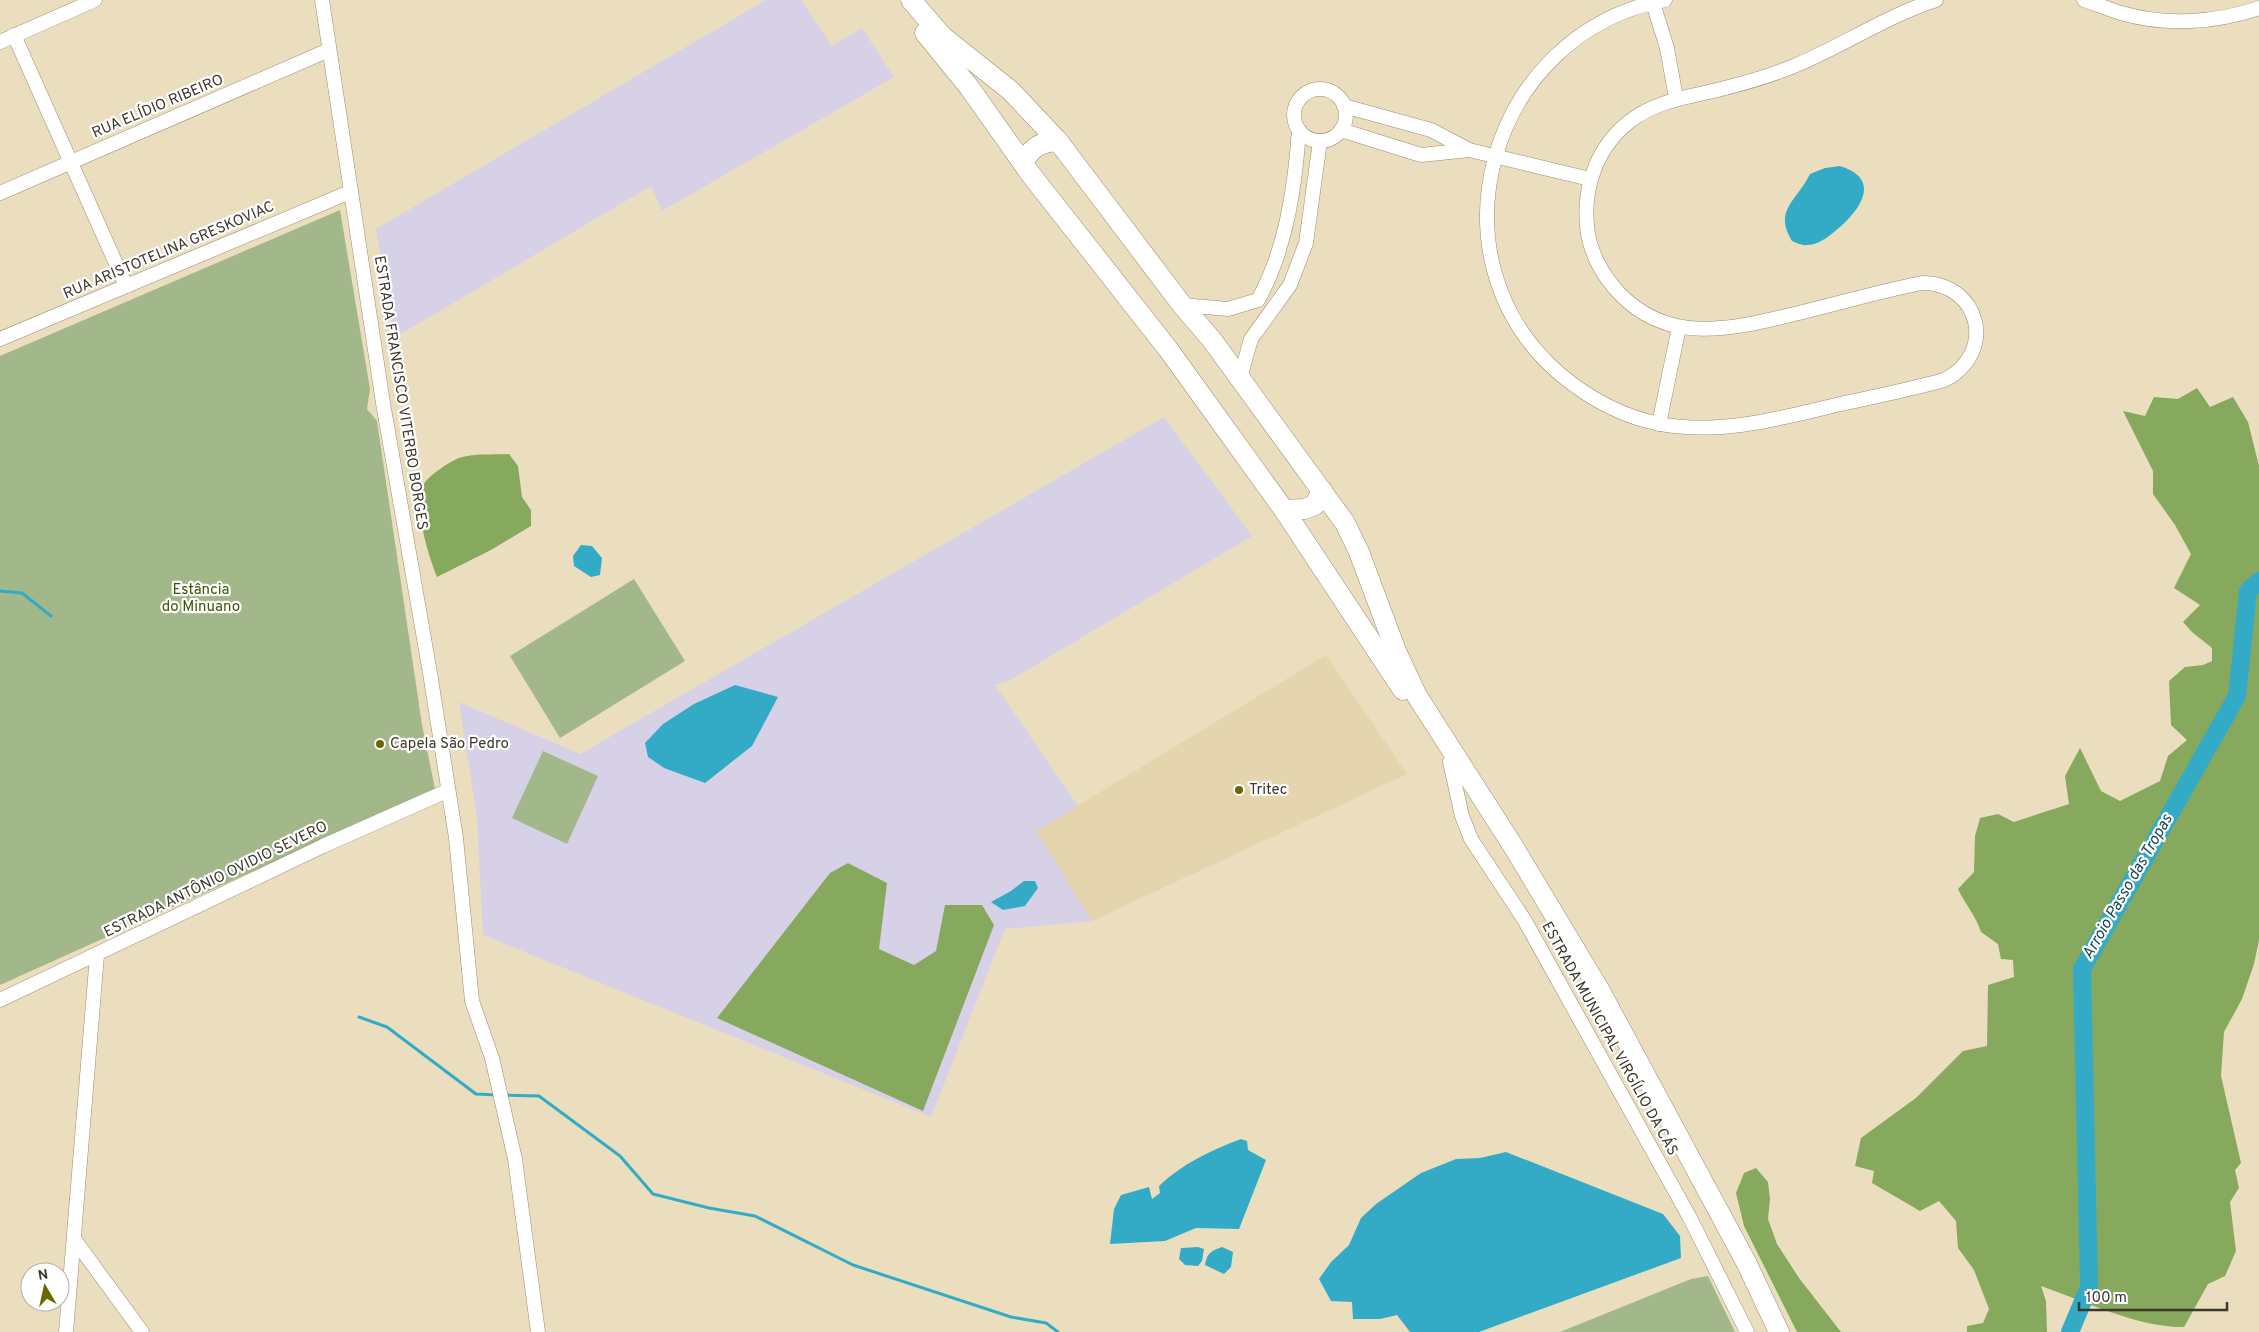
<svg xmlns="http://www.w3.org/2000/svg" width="2259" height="1332" font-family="Overpass,sans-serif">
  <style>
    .built { fill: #e4d5af }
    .industrial { fill: #d6d1e7 }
    .green { fill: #a2b88b }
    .forest { fill: #87a95e }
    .water { fill: #34abc6 }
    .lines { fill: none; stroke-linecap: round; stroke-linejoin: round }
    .stream { stroke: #34abc6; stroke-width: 3 }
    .river { stroke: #34abc6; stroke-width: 18 }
    .minor-casing { stroke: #998e71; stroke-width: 15 }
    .highway-casing { stroke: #998e71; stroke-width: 21 }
    .minor { stroke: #fff; stroke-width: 14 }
    .highway { stroke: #fff; stroke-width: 20 }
    .poi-dot { fill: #6b6802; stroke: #fff; stroke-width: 2 }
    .labels { text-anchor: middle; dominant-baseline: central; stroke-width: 4.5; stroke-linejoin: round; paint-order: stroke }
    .street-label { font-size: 15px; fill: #3c372b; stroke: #fff }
    .park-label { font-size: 15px; fill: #395700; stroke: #fff }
    .poi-label { font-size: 15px; fill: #3c372b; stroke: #fff; text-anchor: start }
    .water-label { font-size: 16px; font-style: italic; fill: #164853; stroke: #fff }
  </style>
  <rect width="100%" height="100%" fill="#eadebf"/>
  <!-- built -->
  <polygon class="built" points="1326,655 1407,774 1092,921 1036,831"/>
  <!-- industrial -->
  <g class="industrial">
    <polygon points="766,0 801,0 832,46 862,28 894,77 662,211 651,186 394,338 376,229"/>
    <polygon points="1164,417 1252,536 1009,681 995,685 1078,806 1036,831 1092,921 1005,929 931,1117 483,935 477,818 459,702 580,754"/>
  </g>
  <!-- green -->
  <g class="green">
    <polygon points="340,210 370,389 367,409 377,421 422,725 435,789 0,985 0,356"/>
    <polygon points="634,579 685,661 560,738 510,656"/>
    <polygon points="543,751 598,776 567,844 512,818"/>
    <polygon points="1708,1276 1735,1332 1560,1332 1691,1279"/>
  </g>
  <!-- forest -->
  <g class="forest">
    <path d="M2197 388 2210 407 2233 397 2248 422 2259 466V940L2254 964 2242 999 2224 1032 2221 1076 2241 1163 2235 1170 2239 1188 2230 1202 2236 1251 2225 1276 2208 1284 2184 1327C2139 1328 2084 1301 2041 1286L2046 1301 2047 1332H1967V1326L1983 1323 1989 1309 1974 1270 1958 1248 1956 1221 1939 1201 1920 1211 1872 1183 1874 1171 1855 1166 1861 1138 1916 1098 1963 1051 1987 1046 1988 985 2014 977 2013 960 2001 959 1998 944 1981 932C1976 916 1965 904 1958 889L1974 872 1975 836 1980 818 1998 814 2014 822 2069 804 2065 776 2080 748 2101 791 2120 801 2160 781 2168 756 2187 740 2171 725 2169 681 2185 667 2203 665 2212 661V648L2192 632 2183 622 2200 605 2174 588 2191 554 2175 525 2153 494V471L2123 411 2145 416 2154 397 2178 399Z"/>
    <path d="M509 454 518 466 522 497 531 510V526L491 550 437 577C428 554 414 510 423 486 426 477 449 462 459 458 473 453 493 455 509 454Z"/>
    <polygon points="848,863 887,883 879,949 914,965 936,951 945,905 982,905 994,925 923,1111 717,1018 830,873"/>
    <polygon points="1756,1168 1768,1182 1770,1199 1768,1219 1777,1244 1799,1278 1841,1332 1797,1332 1744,1226 1736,1193 1744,1173"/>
  </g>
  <!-- water -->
  <g class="water">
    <path d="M1840 166C1879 178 1864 205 1841 226 1832 234 1820 245 1807 245 1803 246 1797 243 1792 241 1773 210 1797 201 1810 174L1825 168Z"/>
    <polygon points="581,545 592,546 602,558 600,575 591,577 574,566 573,556"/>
    <polygon points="735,685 778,697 752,746 705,783 664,768 648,757 645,743 663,724 694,704"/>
    <polygon points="1024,881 1035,881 1038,888 1025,906 1003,910 991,902 1011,891"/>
    <path d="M1241 1139 1247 1141 1248 1150 1266 1160 1239 1229 1196 1228 1165 1241 1110 1244 1114 1209 1121 1195 1149 1187 1152 1199 1160 1193 1159 1186C1182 1164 1211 1150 1241 1139Z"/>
    <polygon points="1506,1152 1663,1214 1680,1236 1681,1258 1479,1332 1410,1332 1397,1315 1380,1319 1353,1319 1352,1302 1331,1301 1319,1279 1331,1262 1349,1245 1361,1218 1376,1204 1421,1173 1456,1159 1480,1158"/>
    <polygon points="1198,1247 1204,1249 1202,1261 1198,1266 1185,1265 1179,1259 1181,1248"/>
    <path d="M1222 1247 1233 1252 1231 1267 1224 1274 1205 1265C1207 1253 1211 1251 1222 1247Z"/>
  </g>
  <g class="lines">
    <!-- stream -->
    <g class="stream">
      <polyline points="0,591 22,593 51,616"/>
      <polyline points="359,1017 387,1027 476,1094 497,1095"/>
      <polyline points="503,1095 539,1096 620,1156 653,1194 709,1208 755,1216 853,1265 1011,1317 1046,1323 1058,1332"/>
    </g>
    <!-- river -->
    <polyline class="river" points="2070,1332 2089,1287 2082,969 2237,696 2248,591 2259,581"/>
    <!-- minor casing -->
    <g class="minor-casing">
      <g id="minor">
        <polyline points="322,0 383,403 430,673 456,838 472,1001 492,1058 515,1159 538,1332"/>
        <polyline points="1652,0 1667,48 1676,98"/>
        <path d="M1665 0C1490 33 1423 258 1561 375 1590 399 1624 417 1660 424 1720 435 1778 419 1836 405 1872 397 1909 390 1944 380 1997 354 1981 283 1922 283 1881 291 1840 303 1799 313 1736 328 1670 347 1619 293 1602 275 1589 251 1587 226 1583 185 1598 146 1630 121 1659 99 1692 97 1725 88 1749 82 1772 75 1794 66 1843 46 1886 16 1936 0"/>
        <path d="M2084 0C2096 4 2108 9 2121 13 2165 26 2215 23 2259 8"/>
        <polyline points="14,35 126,286"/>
        <polyline points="0,42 95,0"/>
        <circle cx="1320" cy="115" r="26"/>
        <polyline points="1344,106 1431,130 1469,150 1590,179"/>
        <polyline points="1341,130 1421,155 1469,150"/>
        <polyline points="0,193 329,50"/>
        <path d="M1182 305 1228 309 1258 300C1286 250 1295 187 1299 130"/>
        <polyline points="0,339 350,192"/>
        <polyline points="1240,378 1251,339 1290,285 1306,243 1320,141"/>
        <polyline points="1659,424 1679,327"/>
        <polyline points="1450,762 1462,816 1471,839 1525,921 1690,1218 1747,1332"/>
        <polyline points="0,1000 323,846 447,791"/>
        <polyline points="74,1239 142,1332"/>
        <polyline points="66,1332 97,955"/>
      </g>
    </g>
    <!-- highway casing -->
    <g class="highway-casing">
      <g id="highway">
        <polyline points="911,0 942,36 1011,91 1058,141 1182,305 1212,340 1345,523 1359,552 1396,651 1417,696 1513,846 1600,991 1746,1262 1779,1332"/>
        <polyline points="925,33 969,87 1032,176 1168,349 1284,510 1403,690"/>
        <path d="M1023 163C1032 147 1040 142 1058 141"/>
        <polyline points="1284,510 1304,509 1315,505 1322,490"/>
      </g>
    </g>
    <!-- minor -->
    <use href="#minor" class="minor"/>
    <!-- highway -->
    <use href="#highway" class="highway"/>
  </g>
  <!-- markers -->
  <g class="poi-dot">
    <circle cx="380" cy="744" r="5"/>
    <circle cx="1239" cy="790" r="5"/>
  </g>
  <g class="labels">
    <!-- street labels -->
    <g class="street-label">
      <text transform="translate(158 107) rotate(-23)">RUA ELÍDIO RIBEIRO</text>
      <text transform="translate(169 251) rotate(-23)">RUA ARISTOTELINA GRESKOVIAC</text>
      <text transform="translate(400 393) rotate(81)">ESTRADA FRANCISCO VITERBO BORGES</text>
      <text transform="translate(216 880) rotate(-26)">ESTRADA ANTÔNIO OVIDIO SEVERO</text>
      <text transform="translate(1609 1039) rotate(61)">ESTRADA MUNICIPAL VIRGÍLIO DA CÁS</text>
    </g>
    <!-- park labels -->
    <g class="park-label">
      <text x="201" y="590">Estância<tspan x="201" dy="17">do Minuano</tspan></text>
    </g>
    <!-- poi labels -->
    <g class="poi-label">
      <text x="390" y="744">Capela São Pedro</text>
      <text x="1249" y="790">Tritec</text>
    </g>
    <!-- water labels -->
    <g class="water-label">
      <text transform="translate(2128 887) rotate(-60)">Arroio Passo das Tropas</text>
    </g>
  </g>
  <!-- north arrow -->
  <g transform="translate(45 1287) rotate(351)"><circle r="24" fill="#ffffff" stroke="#b1afaa"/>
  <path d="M0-4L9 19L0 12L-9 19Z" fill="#6b6802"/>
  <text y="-8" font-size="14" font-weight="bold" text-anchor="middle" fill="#3c372b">N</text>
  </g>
  <!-- scale -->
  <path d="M2079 1302v8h148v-8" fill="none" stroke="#3c372b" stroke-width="2.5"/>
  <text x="2086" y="1302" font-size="15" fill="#3c372b" stroke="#ffffff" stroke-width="4" paint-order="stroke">100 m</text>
</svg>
